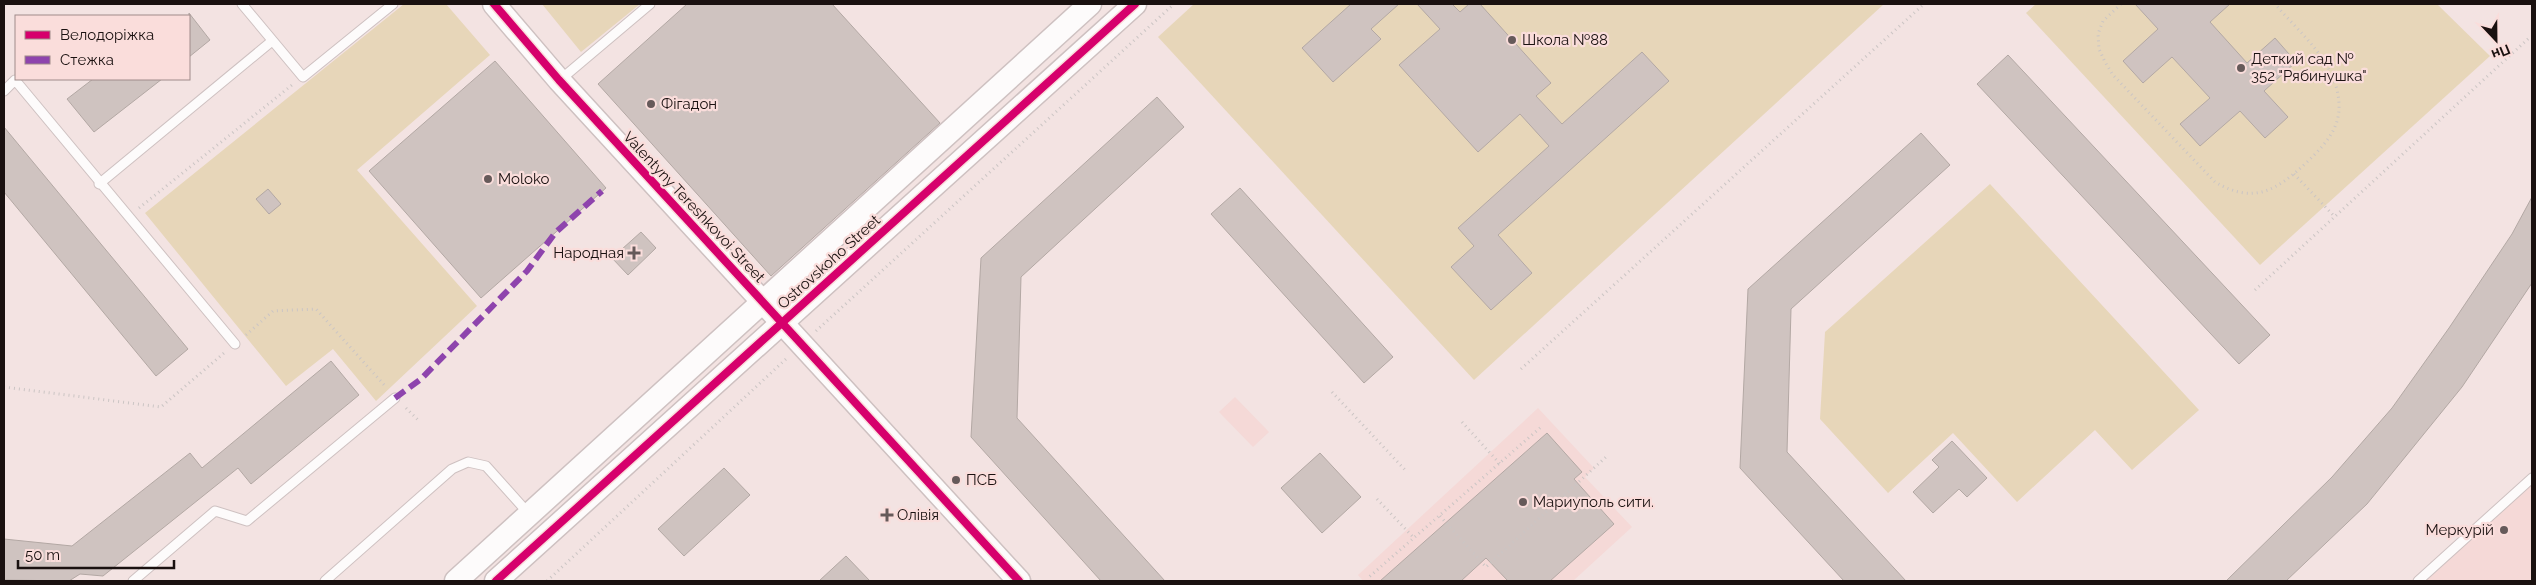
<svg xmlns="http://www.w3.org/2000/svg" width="2536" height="585" font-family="Raleway,sans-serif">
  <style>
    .built { fill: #f5d9d7 }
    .green { fill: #e7d6b9 }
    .building { fill: #cfc3c0; stroke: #b3a8a4 }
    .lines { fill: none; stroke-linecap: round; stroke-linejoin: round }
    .service-casing { stroke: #cec1c1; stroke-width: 11 }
    .tertiary-casing { stroke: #cec1c1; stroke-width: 25 }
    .path { stroke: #cbc5c4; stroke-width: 3; stroke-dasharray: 1 4; stroke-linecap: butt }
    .service { stroke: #fdfbfb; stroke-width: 9 }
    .tertiary { stroke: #fdfbfb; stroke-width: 22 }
    .quiet { stroke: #8e44ad; stroke-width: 6; stroke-dasharray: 12 6; stroke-linecap: butt }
    .cycleway-casing { stroke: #fadddb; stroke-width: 11 }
    .cycleway { stroke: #d6006c; stroke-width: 8 }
    .poi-dot { fill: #665a5a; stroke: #fadddb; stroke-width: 2 }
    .labels { text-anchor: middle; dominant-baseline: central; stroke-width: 4.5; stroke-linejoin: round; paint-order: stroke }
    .poi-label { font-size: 15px; fill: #1a1110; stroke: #fadddb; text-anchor: start }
    .street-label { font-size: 15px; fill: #1a1110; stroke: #fadddb }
  </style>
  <rect width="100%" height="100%" fill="#f3e3e2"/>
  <!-- built -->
  <g class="built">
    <polygon points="1235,397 1269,432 1253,447 1219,412"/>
    <polygon points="1538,408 1594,468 1585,477 1632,527 1573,581 1363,581 1358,575"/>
    <polygon points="2532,478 2532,581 2418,581"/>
  </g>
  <!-- green -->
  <g class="green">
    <polygon points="404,4 446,4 490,55 357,170 477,306 376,401 333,349 286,386 145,213"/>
    <polygon points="542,4 640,4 581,52"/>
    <polygon points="1194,4 1884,4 1474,380 1158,37"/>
    <polygon points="2036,4 2437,4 2490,56 2260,265 2026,13"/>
    <polygon points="1990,184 2199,410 2132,470 2095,430 2017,502 1953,433 1888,493 1820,419 1825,332"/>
  </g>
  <!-- building -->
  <g class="building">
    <polygon points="687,4 832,4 940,123 771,276 598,84"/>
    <polygon points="1351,4 1399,4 1371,29 1381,39 1333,82 1302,48"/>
    <polygon points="1417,4 1452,4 1460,12 1469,4 1480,4 1551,83 1536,96 1562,124 1642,52 1669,81 1498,235 1532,273 1491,310 1451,267 1474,246 1458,228 1549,146 1520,114 1478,152 1399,65 1440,29"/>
    <polygon points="2135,4 2230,4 2210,22 2247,63 2275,38 2296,62 2264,91 2288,117 2265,138 2240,111 2200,146 2180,124 2210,98 2172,57 2143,83 2123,61 2158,29"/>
    <polygon points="189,13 210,40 189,57"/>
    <polygon points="2008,55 2270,335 2239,364 1977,84"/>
    <polygon points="495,61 606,188 481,298 369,171"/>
    <polygon points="93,79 162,79 94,132 67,99"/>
    <polygon points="1157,97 1184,127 1021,277 1017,418 1165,581 1101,581 971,437 981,258"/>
    <polygon points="4,127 188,349 156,376 4,192"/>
    <polygon points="1921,133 1950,165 1791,309 1787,452 1906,581 1844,581 1740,468 1748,289"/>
    <polygon points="1240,188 1393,357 1364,383 1211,214"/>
    <polygon points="268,189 281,204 269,214 256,199"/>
    <polygon points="2532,197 2532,283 2462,387 2367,504 2286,581 2226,581 2332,477 2392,408 2449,328 2512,234"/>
    <polygon points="641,232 656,248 628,275 612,258"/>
    <polygon points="331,361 359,395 251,484 238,468 103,576 80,574 69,581 4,580 4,539 72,546 190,453 202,468"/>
    <polygon points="1547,433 1582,472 1574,479 1614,524 1550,581 1508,581 1486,558 1461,581 1380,581"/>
    <polygon points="1952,441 1987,478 1967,497 1959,489 1933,513 1913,492 1939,467 1932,460"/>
    <polygon points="1320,453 1361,497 1322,533 1281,488"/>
    <polygon points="724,468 750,495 684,556 658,529"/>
    <polygon points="846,556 870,581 819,581"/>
  </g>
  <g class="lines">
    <!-- service casing -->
    <g class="service-casing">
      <g id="service">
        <polyline points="242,4 303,77 393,4"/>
        <polyline points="560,80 650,4"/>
        <polyline points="4,91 15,80 235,344"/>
        <polyline points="99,184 272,41"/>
        <polyline points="133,581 215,511 247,521 395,398"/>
        <polyline points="325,581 452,469 468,462 486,466 529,514"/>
        <polyline points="2418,581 2532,478"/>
      </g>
    </g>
    <!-- tertiary casing -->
    <g class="tertiary-casing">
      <g id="tertiary">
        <polyline points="494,4 559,80 1019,581"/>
        <polyline points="456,581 1090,4"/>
        <polyline points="496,581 1135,4"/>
      </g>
    </g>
    <!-- path -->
    <g class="path">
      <path d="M2121 4 2103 21 2098 34 2099 49 2105 62 2113 75 2215 182C2254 205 2277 190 2306 163 2329 141 2345 123 2337 90 2329 56 2297 30 2275 4"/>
      <polyline points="2294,174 2335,217"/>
      <polyline points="139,208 292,85"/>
      <polyline points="2255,290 2529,38"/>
      <polyline points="816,331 1174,4"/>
      <polyline points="246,335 273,311 316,309 386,387"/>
      <polyline points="1521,369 1924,4"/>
      <polyline points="4,387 161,407 224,353"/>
      <polyline points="1332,392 1407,472"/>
      <polyline points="406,408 418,420"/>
      <polyline points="1462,422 1500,464"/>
      <polyline points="1377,499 1414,538"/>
      <polyline points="1440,516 1486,567 1606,457"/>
      <polyline points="547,581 786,359"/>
      <polyline points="1369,581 1369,577 1541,427"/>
    </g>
    <!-- service -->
    <use href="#service" class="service"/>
    <!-- tertiary -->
    <use href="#tertiary" class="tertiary"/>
    <!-- quiet -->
    <polyline class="quiet" points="395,398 421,379 527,271 555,233 602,191"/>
    <!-- cycleway casing -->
    <g class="cycleway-casing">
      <g id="cycleway">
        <polyline points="494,4 559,80 1019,581"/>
        <polyline points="496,581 1135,4"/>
      </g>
    </g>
    <!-- cycleway -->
    <use href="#cycleway" class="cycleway"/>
  </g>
  <!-- markers -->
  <g class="poi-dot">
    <circle cx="1512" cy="40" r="5"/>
    <circle cx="2241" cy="68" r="5"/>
    <circle cx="651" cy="104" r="5"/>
    <circle cx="488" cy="179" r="5"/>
    <path d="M631.5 245.5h5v5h5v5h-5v5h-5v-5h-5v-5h5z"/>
    <circle cx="956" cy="480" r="5"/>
    <circle cx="1523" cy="502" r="5"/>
    <path d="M884.5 507.5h5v5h5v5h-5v5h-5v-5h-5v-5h5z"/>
    <circle cx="2504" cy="530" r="5"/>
  </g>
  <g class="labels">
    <!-- poi labels -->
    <g class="poi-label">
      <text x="1522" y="40">Школа №88</text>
      <text x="2251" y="59">Деткий сад №<tspan x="2251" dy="17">352 "Рябинушка"</tspan></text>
      <text x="661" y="104">Фігадон</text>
      <text x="498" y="179">Moloko</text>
      <text x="624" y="253" text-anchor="end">Народная</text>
      <text x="966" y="480">ПСБ</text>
      <text x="1533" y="502">Мариуполь сити.</text>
      <text x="897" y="515">Олівія</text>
      <text x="2494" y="530" text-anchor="end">Меркурій</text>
    </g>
    <!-- street labels -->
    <g class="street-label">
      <text transform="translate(694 207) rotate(47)">Valentyny Tereshkovoi Street</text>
      <text transform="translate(829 262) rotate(-42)">Ostrovskoho Street</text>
    </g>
  </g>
  <!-- border -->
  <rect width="2536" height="585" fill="none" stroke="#1a1110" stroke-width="10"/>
  <!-- legend -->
  <rect x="15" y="15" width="175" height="65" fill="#fadddb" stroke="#a08b8a"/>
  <rect x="25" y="31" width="25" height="8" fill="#d6006c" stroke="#a08b8a"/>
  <text x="60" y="40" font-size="15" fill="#1a1110">Велодоріжка</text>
  <rect x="25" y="56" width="25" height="8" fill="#8e44ad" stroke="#a08b8a"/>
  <text x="60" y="65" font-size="15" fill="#1a1110">Стежка</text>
  <!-- north arrow -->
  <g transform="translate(2496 40) rotate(158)" stroke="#fadddb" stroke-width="4" paint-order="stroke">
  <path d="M0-4L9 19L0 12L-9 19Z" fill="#1a1110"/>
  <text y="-8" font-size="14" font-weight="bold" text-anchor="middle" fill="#1a1110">Пн</text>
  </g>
  <!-- scale -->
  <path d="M18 560v8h156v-8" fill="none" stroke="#1a1110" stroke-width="2.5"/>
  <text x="25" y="560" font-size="15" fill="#1a1110" stroke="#fadddb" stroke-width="4" paint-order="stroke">50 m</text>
</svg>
